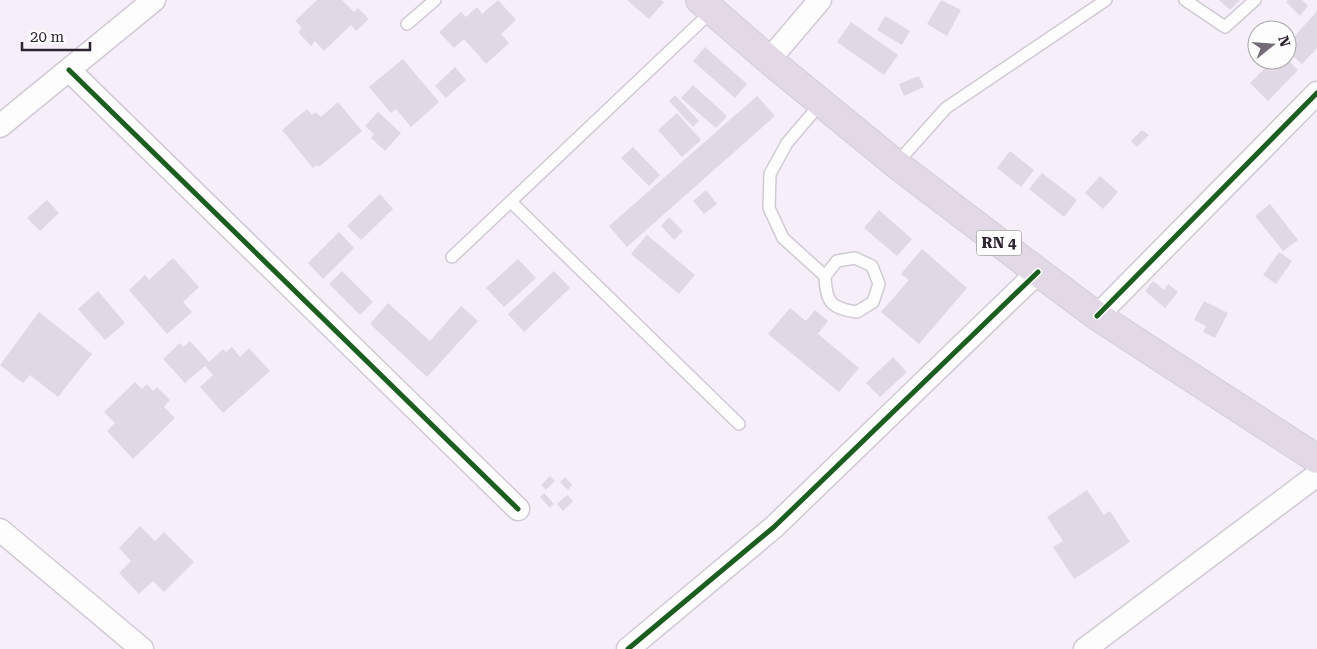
<svg xmlns="http://www.w3.org/2000/svg" width="1317" height="649" font-family="'Roboto Serif',serif">
  <style>
    .building { fill: #e0d8e4 }
    .lines { fill: none; stroke-linecap: round; stroke-linejoin: round }
    .lane-casing { stroke: #d0cad4; stroke-width: 14 }
    .street-casing { stroke: #d0cad4; stroke-width: 25 }
    .highway-casing { stroke: #d2ced4; stroke-width: 30 }
    .lane { stroke: #fefdfe; stroke-width: 11 }
    .street { stroke: #fefdfe; stroke-width: 22 }
    .highway { stroke: #e2d8e6; stroke-width: 28 }
    .cycleway-casing { stroke: #fdfdfd; stroke-width: 8 }
    .cycleway { stroke: #1b5e20; stroke-width: 5 }
    .labels { text-anchor: middle; dominant-baseline: central; stroke-width: 4.5; stroke-linejoin: round; paint-order: stroke }
    .shield { fill: #fdfdfd; stroke: #6b656e; stroke-width: 1 }
    .shield-label { font-size: 15px; font-weight: bold; fill: #2c2430 }
  </style>
  <rect width="100%" height="100%" fill="#f6effa"/>
  <!-- building -->
  <g class="building">
    <polygon points="317,0 342,0 354,12 358,8 369,19 356,31 351,25 324,51 315,41 311,46 298,32 302,28 295,21"/>
    <polygon points="498,0 516,20 501,34 509,43 486,64 464,39 454,48 439,32 461,12 466,17 477,7 482,14"/>
    <polygon points="627,0 661,0 664,2 649,19"/>
    <polygon points="941,0 961,10 947,36 927,24"/>
    <polygon points="1219,0 1240,0 1230,10"/>
    <polygon points="1288,0 1302,0 1308,6 1300,16 1286,2"/>
    <polygon points="1317,11 1317,48 1302,64 1287,51 1287,45"/>
    <polygon points="885,16 910,31 902,45 877,30"/>
    <polygon points="851,22 898,55 884,75 837,42"/>
    <polygon points="705,47 747,84 735,98 693,61"/>
    <polygon points="403,59 439,102 411,127 396,109 391,113 369,87"/>
    <polygon points="1287,59 1298,70 1268,101 1250,83 1273,60 1287,60"/>
    <polygon points="455,67 466,80 446,98 435,86"/>
    <polygon points="919,76 924,87 904,96 899,84"/>
    <polygon points="693,85 727,116 716,128 681,98"/>
    <polygon points="675,95 699,121 693,127 669,101"/>
    <polygon points="757,96 775,116 627,247 609,226"/>
    <polygon points="338,102 362,131 319,167 317,165 313,168 282,130 307,109 312,115 316,112 321,117"/>
    <polygon points="378,112 401,133 385,151 371,138 374,134 365,126"/>
    <polygon points="677,113 701,140 682,157 658,130"/>
    <polygon points="1142,130 1149,135 1137,147 1131,141"/>
    <polygon points="633,147 660,175 649,186 621,158"/>
    <polygon points="1010,151 1034,170 1021,187 997,168"/>
    <polygon points="1042,173 1077,200 1064,217 1029,189"/>
    <polygon points="1100,176 1118,192 1103,209 1085,193"/>
    <polygon points="706,190 717,204 704,214 693,201"/>
    <polygon points="380,194 393,209 361,240 347,226"/>
    <polygon points="47,200 59,213 40,231 27,218"/>
    <polygon points="1270,204 1298,240 1283,251 1255,216"/>
    <polygon points="879,210 912,239 897,256 864,228"/>
    <polygon points="669,217 683,231 674,240 661,226"/>
    <polygon points="339,232 354,248 323,279 308,263"/>
    <polygon points="647,235 695,275 679,294 631,254"/>
    <polygon points="922,249 967,288 919,344 881,312 909,280 901,274"/>
    <polygon points="1279,252 1292,261 1276,284 1263,275"/>
    <polygon points="173,258 199,287 183,302 192,312 167,334 129,290 145,275 149,280"/>
    <polygon points="518,259 536,278 504,307 486,288"/>
    <polygon points="342,271 373,302 360,315 329,284"/>
    <polygon points="554,271 570,288 524,332 508,314"/>
    <polygon points="1153,281 1164,290 1168,284 1178,292 1165,308 1145,291"/>
    <polygon points="98,291 125,323 105,340 78,309"/>
    <polygon points="1204,301 1228,313 1215,338 1203,332 1206,326 1194,320"/>
    <polygon points="388,303 430,341 461,306 478,321 427,377 370,324"/>
    <polygon points="790,308 806,321 815,310 828,321 818,334 859,368 839,392 768,334"/>
    <polygon points="39,312 92,354 58,397 30,375 23,383 0,365"/>
    <polygon points="190,341 209,362 223,349 226,352 232,347 240,357 249,348 270,371 223,413 200,387 213,375 205,366 185,383 163,359 180,343 183,347"/>
    <polygon points="893,357 907,372 880,397 866,383"/>
    <polygon points="135,382 142,389 147,384 153,391 157,387 170,400 164,407 175,418 133,459 107,431 115,423 104,412"/>
    <polygon points="550,476 555,481 546,490 541,485"/>
    <polygon points="565,477 572,485 568,490 560,482"/>
    <polygon points="1087,490 1104,515 1110,511 1130,542 1074,579 1053,547 1063,541 1047,517"/>
    <polygon points="544,493 554,504 550,508 540,497"/>
    <polygon points="567,495 573,501 563,511 557,504"/>
    <polygon points="140,526 155,541 164,532 194,562 164,592 153,581 139,594 119,573 131,561 119,548"/>
  </g>
  <g class="lines">
    <!-- lane casing -->
    <g class="lane-casing">
      <g id="lane">
        <polyline points="1185,0 1225,27 1255,0"/>
        <polyline points="407,24 435,0"/>
        <polyline points="821,103 787,143 770,174 769,208 783,238 825,276"/>
        <polyline points="896,164 946,108 1106,0"/>
        <polyline points="511,202 739,424"/>
        <polyline points="452,257 712,11"/>
        <path d="M855 258 872 266 879 284 873 302 857 312C831 308 826 303 825 276L837 261Z"/>
      </g>
    </g>
    <!-- street casing -->
    <g class="street-casing">
      <g id="street">
        <polyline points="769,60 820,0"/>
        <polyline points="69,70 518,509"/>
        <polyline points="0,126 154,0"/>
        <polyline points="1097,316 1317,93"/>
        <polyline points="0,530 142,649"/>
        <polyline points="628,649 774,527 1038,272"/>
        <polyline points="1085,649 1317,475"/>
      </g>
    </g>
    <!-- highway casing -->
    <g class="highway-casing">
      <polyline id="highway" points="700,0 769,60 896,164 1038,272 1097,316 1317,459"/>
    </g>
    <!-- lane -->
    <use href="#lane" class="lane"/>
    <!-- street -->
    <use href="#street" class="street"/>
    <!-- highway -->
    <use href="#highway" class="highway"/>
    <!-- cycleway casing -->
    <g class="cycleway-casing">
      <g id="cycleway">
        <polyline points="69,70 518,509"/>
        <polyline points="1097,316 1317,93"/>
        <polyline points="628,649 774,527 1038,272"/>
      </g>
    </g>
    <!-- cycleway -->
    <use href="#cycleway" class="cycleway"/>
  </g>
  <g class="labels">
    <!-- shield labels -->
    <rect class="shield" x="976.5" y="230.5" width="45" height="25" rx="4"/>
    <g class="shield-label">
      <text x="999" y="243">RN 4</text>
    </g>
  </g>
  <!-- north arrow -->
  <g transform="translate(1272 45) rotate(73)"><circle r="24" fill="#fdfdfd" stroke="#a9a6ab"/>
  <path d="M0-4L9 19L0 12L-9 19Z" fill="#736b77"/>
  <text y="-8" font-size="14" font-weight="bold" text-anchor="middle" fill="#2c2430">N</text>
  </g>
  <!-- scale -->
  <path d="M22 42v8h68v-8" fill="none" stroke="#2c2430" stroke-width="2.5"/>
  <text x="30" y="42" font-size="15" fill="#2c2430" stroke="#fdfdfd" stroke-width="4" paint-order="stroke">20 m</text>
</svg>
